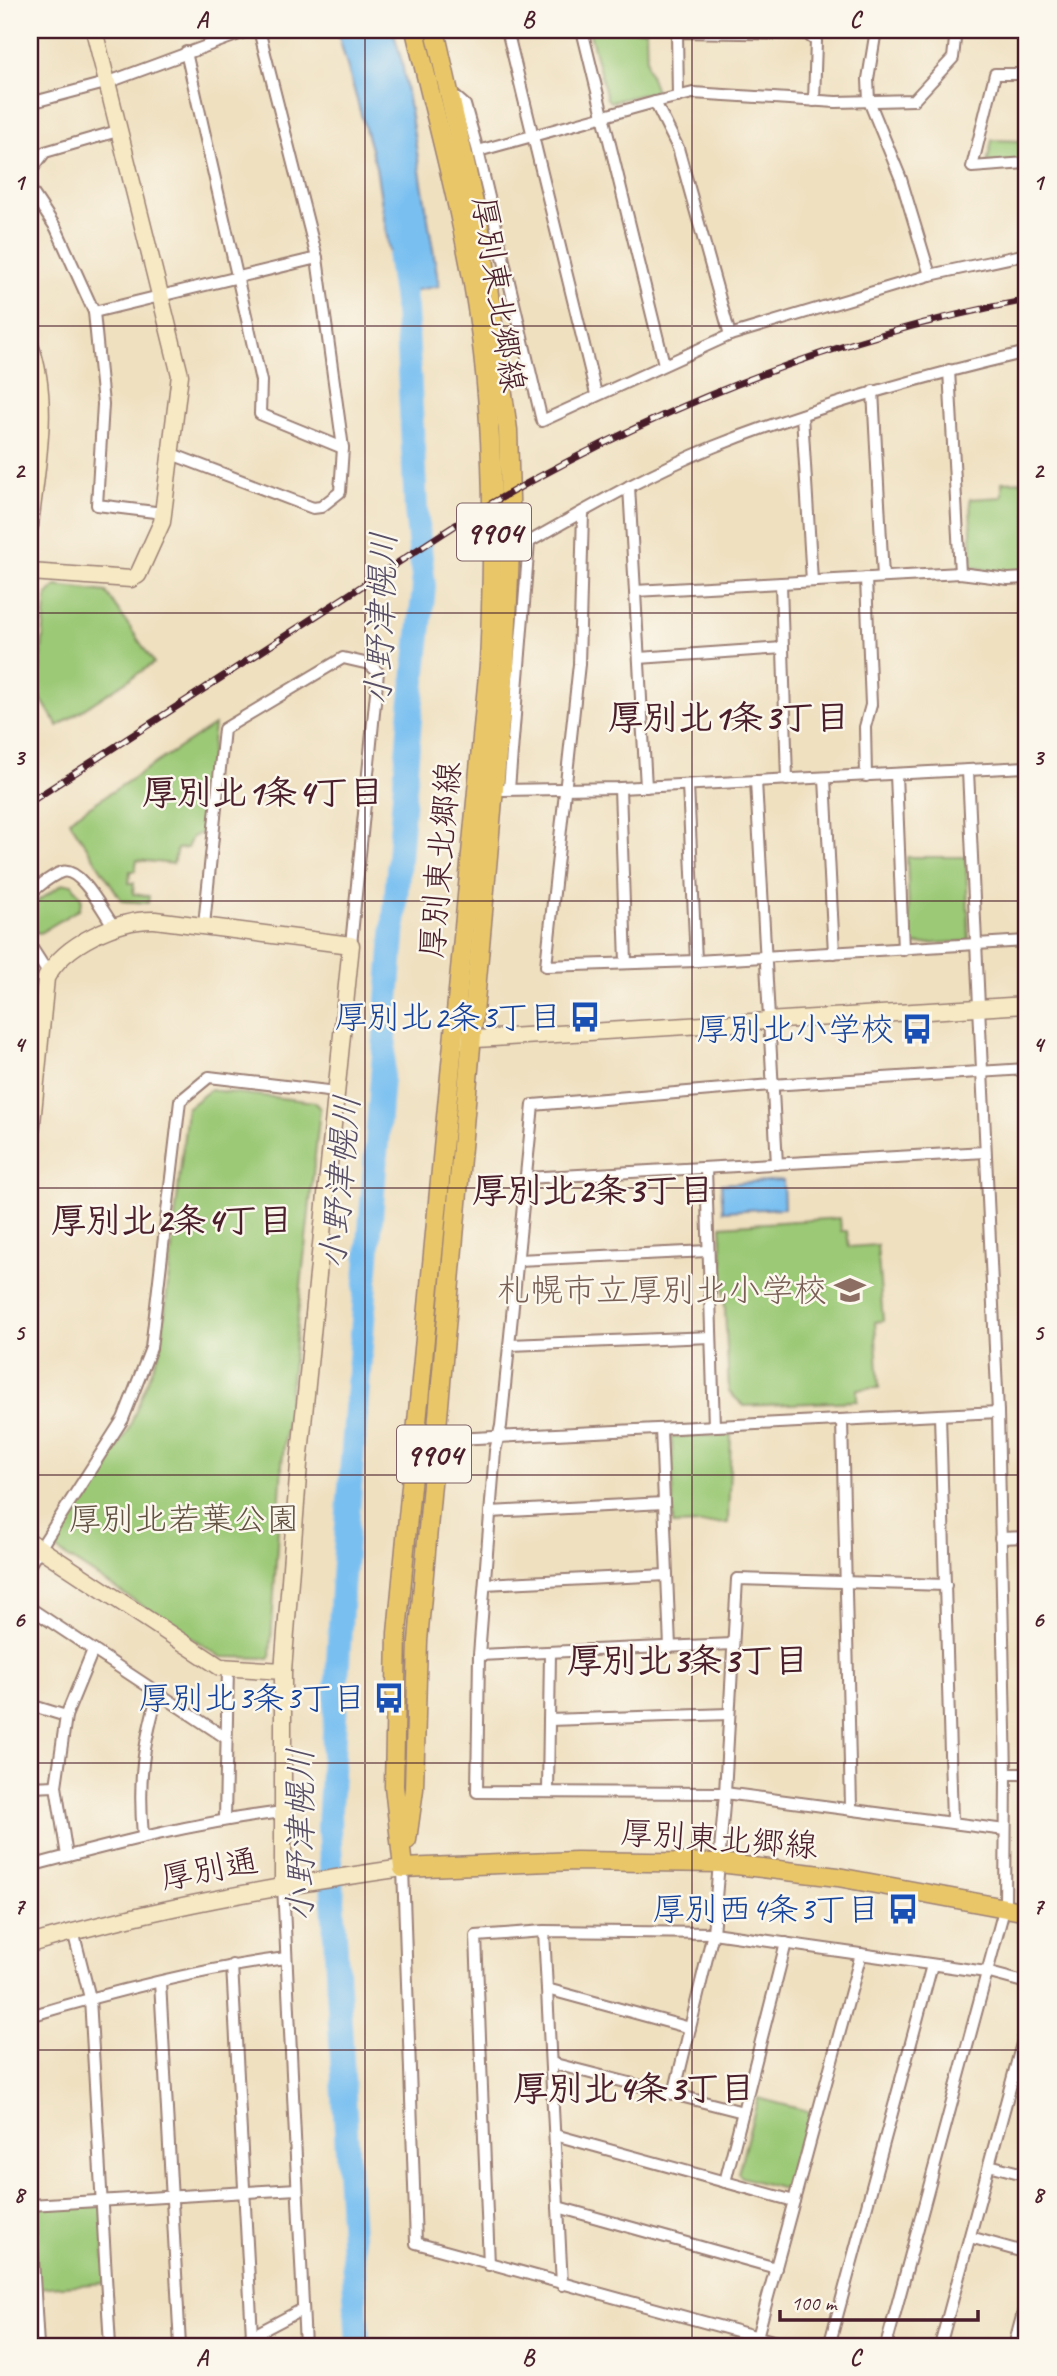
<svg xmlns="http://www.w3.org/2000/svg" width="1057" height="2376" font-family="Caveat,'Klee One',sans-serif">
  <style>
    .green { fill: #9bc976; stroke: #727450; stroke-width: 2 }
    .water { fill: #79c0f1; stroke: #62708e; stroke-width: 2 }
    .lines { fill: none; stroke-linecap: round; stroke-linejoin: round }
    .river { stroke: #79c0f1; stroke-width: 24 }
    .street-casing { stroke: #9c8076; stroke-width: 14 }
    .secondary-casing { stroke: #9c8076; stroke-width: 19 }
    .primary-casing { stroke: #9c8076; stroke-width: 21 }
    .street { stroke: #fff; stroke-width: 10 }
    .secondary { stroke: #f6e9c3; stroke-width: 16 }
    .primary { stroke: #e9c769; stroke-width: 18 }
    .rail-casing { stroke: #4a1f2b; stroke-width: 7 }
    .rail { stroke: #fbf7ec; stroke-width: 4.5; stroke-dasharray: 13; stroke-linecap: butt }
    .grid { fill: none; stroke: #4a1f2b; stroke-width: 2; stroke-opacity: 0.55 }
    .labels { text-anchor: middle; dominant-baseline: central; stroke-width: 5; stroke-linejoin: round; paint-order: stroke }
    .shield { fill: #fbf7ec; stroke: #7f6065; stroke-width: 2 }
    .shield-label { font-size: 32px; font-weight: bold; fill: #4a1f2b }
    .street-label { font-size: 33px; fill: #4a1f2b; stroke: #fbf7ec }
    .transit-label { font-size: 33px; fill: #164399; stroke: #fbf7ec; text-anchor: end }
    .education-label { font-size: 33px; fill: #785e54; stroke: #fbf7ec; text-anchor: end }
    .park-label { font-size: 33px; fill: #625242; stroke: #fbf7ec }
    .water-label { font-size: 35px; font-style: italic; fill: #584f66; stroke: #fbf7ec }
    .neighbourhood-label { font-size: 35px; font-weight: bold; fill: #4a1f2b; stroke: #fbf7ec }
    .neatline { fill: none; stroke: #4a1f2b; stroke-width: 2.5 }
    .grid-label { font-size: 23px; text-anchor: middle; font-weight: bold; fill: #4a1f2b }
  </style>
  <rect width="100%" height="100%" fill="#fbf7ec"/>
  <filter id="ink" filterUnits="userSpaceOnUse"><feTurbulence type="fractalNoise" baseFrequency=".0143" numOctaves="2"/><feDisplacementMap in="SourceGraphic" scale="14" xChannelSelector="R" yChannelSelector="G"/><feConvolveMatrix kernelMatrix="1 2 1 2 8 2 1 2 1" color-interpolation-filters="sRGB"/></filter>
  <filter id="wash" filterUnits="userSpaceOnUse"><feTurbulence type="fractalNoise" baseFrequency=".00686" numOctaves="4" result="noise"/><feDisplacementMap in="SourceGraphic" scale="28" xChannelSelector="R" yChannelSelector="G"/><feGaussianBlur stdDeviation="1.57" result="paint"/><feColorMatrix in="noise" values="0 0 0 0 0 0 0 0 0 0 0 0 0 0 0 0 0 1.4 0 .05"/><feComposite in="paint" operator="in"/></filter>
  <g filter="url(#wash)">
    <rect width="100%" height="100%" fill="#efe0c0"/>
    <!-- green -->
    <g class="green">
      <polygon points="589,30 646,30 647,66 656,91 611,102 607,99"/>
      <polygon points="992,140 1021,141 1021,161 987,163"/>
      <polygon points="1027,481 1027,572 1004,573 972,567 970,499 1002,497 1002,482"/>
      <polygon points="56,586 106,592 154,663 58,726 38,694 47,595"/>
      <polygon points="214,725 203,832 192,837 187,848 177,849 173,864 137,860 135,871 130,871 129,883 134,883 133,894 149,896 148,903 122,901 69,820"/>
      <polygon points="907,857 966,857 969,941 910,945"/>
      <polygon points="63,884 72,884 82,899 79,909 40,933 31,931 30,906"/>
      <polygon points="210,1090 315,1102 320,1109 282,1464 270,1658 221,1657 52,1547 127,1433 161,1348 187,1108"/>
      <polygon points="840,1218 841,1231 847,1231 849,1247 877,1245 883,1321 875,1322 879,1388 857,1389 857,1401 744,1406 729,1392 721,1226"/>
      <polygon points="731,1435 728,1523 673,1525 672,1437"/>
      <polygon points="758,2098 811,2112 791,2184 783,2189 741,2177 738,2173"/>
      <polygon points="102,2201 106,2283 35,2288 30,2205"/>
    </g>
    <!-- water -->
    <g class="water">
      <polygon points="337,30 393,30 402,62 439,286 396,294 376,167"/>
      <polygon points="783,1180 784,1208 723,1211 721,1184"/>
    </g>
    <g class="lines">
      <!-- river -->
      <polyline class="river" points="358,2346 329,1827 342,1590 410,718 424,587 416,510 406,309 399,260"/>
    </g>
  </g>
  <g filter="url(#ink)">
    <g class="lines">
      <!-- street casing -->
      <g class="street-casing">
        <g id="street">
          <polyline points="507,30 596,394"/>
          <polyline points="582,30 664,364"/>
          <polyline points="876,30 868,79 869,101 901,179 930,275"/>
          <polyline points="186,52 261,381 260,414 343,448"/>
          <polyline points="1027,74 995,74 972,167 1027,163"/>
          <polyline points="450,92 465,105 478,151 655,102 678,148 730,335"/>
          <polyline points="678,97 677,32 807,34 816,41 814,101"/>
          <polyline points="655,102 693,93 836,102 914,100 953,58 956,30"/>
          <polyline points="30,103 109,82 250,30"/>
          <polyline points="478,151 542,421 730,335 930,275 1027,254"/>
          <polyline points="30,172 45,152 121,130"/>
          <polyline points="30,189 56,228 94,312 103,404 97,505 163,513"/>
          <polyline points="94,312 317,258"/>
          <polyline points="949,370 960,573"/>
          <polyline points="873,391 883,577"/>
          <polyline points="802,415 812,581"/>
          <polyline points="169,453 313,508 321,507 340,492 343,448 317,258 259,30"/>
          <polyline points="629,486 646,787"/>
          <polyline points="583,512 579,664 546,966 696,961 1027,941"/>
          <polyline points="866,578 871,705 865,727 866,776"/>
          <polyline points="781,583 787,780"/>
          <polyline points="635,591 960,573 1008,579 1027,578"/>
          <polyline points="639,658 783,648"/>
          <polyline points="896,774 903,950"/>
          <polyline points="825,778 834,953"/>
          <polyline points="756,781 777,1164"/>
          <polyline points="688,785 696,961"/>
          <polyline points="620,788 626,962"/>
          <path d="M509 789 529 542C589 508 649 473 713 447 815 406 920 377 1027 352"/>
          <polyline points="503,790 620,788 1027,767"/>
          <path d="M30 893C39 887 51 875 62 872 81 867 103 912 113 925"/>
          <polyline points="204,925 224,729 343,658 369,664 378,672 351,945"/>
          <polyline points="30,945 48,973"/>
          <polyline points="706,1168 714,1426"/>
          <polyline points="526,1178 985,1152"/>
          <polyline points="518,1260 708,1251"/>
          <polyline points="510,1345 711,1337"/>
          <polyline points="940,1415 952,1821"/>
          <polyline points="842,1420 851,1807"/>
          <polyline points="661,1429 670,1647"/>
          <polyline points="415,1441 998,1412"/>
          <polyline points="490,1512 664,1503"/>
          <polyline points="1000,1538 1027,1537"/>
          <polyline points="30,1564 123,1419 151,1348 180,1101 209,1077 336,1092"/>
          <polyline points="485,1584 667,1575"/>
          <polyline points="30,1608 226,1738"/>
          <polyline points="479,1655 733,1644"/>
          <polyline points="30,1705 66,1716"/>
          <polyline points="549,1720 729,1714"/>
          <polyline points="1006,1774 1027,1774"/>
          <polyline points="30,1787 56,1786"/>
          <polyline points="548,1792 550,1652"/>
          <polyline points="225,1819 228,1667"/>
          <polyline points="1005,1830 725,1793 477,1792 479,1655 495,1451 501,1426 533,1105 771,1085 1027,1069"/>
          <path d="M143 1836C138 1779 143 1747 158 1693"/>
          <polyline points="67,1856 56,1786 66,1716 93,1650"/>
          <path d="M30 1866C114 1844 196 1822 283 1812"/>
          <polyline points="403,1868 416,2243 791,2346"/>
          <polyline points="283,1885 305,2346"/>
          <polyline points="73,1931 90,1998 110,2346"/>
          <polyline points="544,1931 562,2285"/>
          <polyline points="232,1965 252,2336"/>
          <polyline points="160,1982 180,2346"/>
          <polyline points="547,1989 690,2028"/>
          <path d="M30 2016C114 1991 199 1969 286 1958"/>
          <polyline points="551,2063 743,2112"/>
          <polyline points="674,2094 713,1933 725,1793 737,1579 946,1585"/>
          <polyline points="555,2135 794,2201"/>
          <polyline points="989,2165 1027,2175"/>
          <polyline points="725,2182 786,1943"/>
          <polyline points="30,2205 297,2189"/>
          <polyline points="30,2207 38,2346"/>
          <polyline points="558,2207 776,2268"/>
          <polyline points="970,2237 1027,2253"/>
          <polyline points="489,2265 476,1936 544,1931 713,1933 986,1972 1027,1983"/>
          <polyline points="757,2337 861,1954"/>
          <polyline points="233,2346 303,2309"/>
          <polyline points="829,2346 932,1965"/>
          <polyline points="886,2346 1005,1906 1006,1774 998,1412 968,771"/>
          <polyline points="940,2346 1027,2025"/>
          <polyline points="1014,2346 1027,2298"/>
        </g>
      </g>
      <!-- secondary casing -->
      <g class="secondary-casing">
        <g id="secondary">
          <path d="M30 345C51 401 36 468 30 526"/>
          <polyline points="30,572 131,579 138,575 162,522 180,375 94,30"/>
          <polyline points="460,1040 1027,1005"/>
          <path d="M30 1144 46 978C64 944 118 919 155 920L351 945 299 1464 283 1671V1885"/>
          <polyline points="30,1542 220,1667 283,1671"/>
          <path d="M30 1944C153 1908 277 1886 403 1868"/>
        </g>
      </g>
      <!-- primary casing -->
      <g class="primary-casing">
        <g id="primary">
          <polyline points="407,1840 414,1789 418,1641 505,665 511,530 508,430 480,230 435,30"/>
          <path d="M403 1868 394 1786 397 1633 489 664C494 547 495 431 478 315 464 219 437 124 415 30"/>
          <polyline points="403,1868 576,1861 719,1863 838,1877 1027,1912"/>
        </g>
      </g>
      <!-- street -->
      <use href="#street" class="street"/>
      <!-- secondary -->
      <use href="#secondary" class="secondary"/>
      <!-- primary -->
      <use href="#primary" class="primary"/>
      <!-- rail casing -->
      <g class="rail-casing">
        <path id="rail" d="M30 802 465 519C639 415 828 337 1027 300"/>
      </g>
      <!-- rail -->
      <use href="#rail" class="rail"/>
    </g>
  </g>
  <!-- grid -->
  <path class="grid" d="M365 30V2346M692 30V2346M30 326H1027M30 613H1027M30 901H1027M30 1188H1027M30 1475H1027M30 1763H1027M30 2050H1027"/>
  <!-- icons -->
  <defs>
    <g id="bus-bare" transform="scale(2.415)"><path d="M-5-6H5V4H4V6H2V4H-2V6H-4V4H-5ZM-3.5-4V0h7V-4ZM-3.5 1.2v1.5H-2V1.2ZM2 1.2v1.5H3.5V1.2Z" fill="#1a4fb4" stroke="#fbf7ec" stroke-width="2.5" paint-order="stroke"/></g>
    <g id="school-bare" transform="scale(2.415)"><path d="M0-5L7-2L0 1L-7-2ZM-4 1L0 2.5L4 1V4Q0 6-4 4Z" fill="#8d6e63" stroke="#fbf7ec" stroke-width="2.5" paint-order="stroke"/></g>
  </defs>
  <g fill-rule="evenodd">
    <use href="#bus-bare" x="585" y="1017"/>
    <use href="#bus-bare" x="917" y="1029"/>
    <use href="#school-bare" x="850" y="1290"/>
    <use href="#bus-bare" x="389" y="1698"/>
    <use href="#bus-bare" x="903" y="1909"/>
  </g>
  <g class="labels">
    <!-- shield labels -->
    <g class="shield">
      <rect x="457" y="503.5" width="74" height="57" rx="5"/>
      <rect x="397" y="1425.5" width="74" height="57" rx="5"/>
    </g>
    <g class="shield-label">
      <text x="494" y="532">9904</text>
      <text x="434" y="1454">9904</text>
    </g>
    <!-- street labels -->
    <g class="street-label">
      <text transform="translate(499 294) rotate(81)">厚別東北郷線</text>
      <text transform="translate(440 860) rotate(-85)">厚別東北郷線</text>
      <text transform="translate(719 1839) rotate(4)">厚別東北郷線</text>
      <text transform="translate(209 1869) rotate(-11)">厚別通</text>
    </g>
    <!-- transit labels -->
    <g class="transit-label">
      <text x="562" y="1017">厚別北2条3丁目</text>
      <text x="894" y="1029">厚別北小学校</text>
      <text x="366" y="1698">厚別北3条3丁目</text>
      <text x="880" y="1909">厚別西4条3丁目</text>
    </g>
    <!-- education labels -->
    <g class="education-label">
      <text x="827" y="1290">札幌市立厚別北小学校</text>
    </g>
    <!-- park labels -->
    <g class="park-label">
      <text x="184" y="1519">厚別北若葉公園</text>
    </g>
    <!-- water labels -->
    <g class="water-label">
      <text transform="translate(381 619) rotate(-88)">小野津幌川</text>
      <text transform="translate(340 1182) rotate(-85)">小野津幌川</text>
      <text transform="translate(300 1835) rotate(-90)">小野津幌川</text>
    </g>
    <!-- neighbourhood labels -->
    <g class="neighbourhood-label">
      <text x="729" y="717">厚別北1条3丁目</text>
      <text x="263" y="792">厚別北1条4丁目</text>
      <text x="593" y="1190">厚別北2条3丁目</text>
      <text x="172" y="1220">厚別北2条4丁目</text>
      <text x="688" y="1660">厚別北3条3丁目</text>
      <text x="634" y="2088">厚別北4条3丁目</text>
    </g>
  </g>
  <!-- margin -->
  <rect width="1057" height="2376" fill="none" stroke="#fbf7ec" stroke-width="77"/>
  <!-- scale -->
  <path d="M780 2310v10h198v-10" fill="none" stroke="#4a1f2b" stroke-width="3.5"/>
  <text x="791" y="2310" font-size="21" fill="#4a1f2b" stroke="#fbf7ec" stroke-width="5" paint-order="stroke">100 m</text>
  <rect x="38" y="38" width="980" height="2300" class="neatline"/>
  <g class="grid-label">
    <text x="202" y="27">A</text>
    <text x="528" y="27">B</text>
    <text x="855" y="27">C</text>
    <text x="19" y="190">1</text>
    <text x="1038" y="190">1</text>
    <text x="19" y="478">2</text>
    <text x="1038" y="478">2</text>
    <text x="19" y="765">3</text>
    <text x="1038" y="765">3</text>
    <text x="19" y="1052">4</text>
    <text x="1038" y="1052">4</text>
    <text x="19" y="1340">5</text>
    <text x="1038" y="1340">5</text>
    <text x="19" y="1627">6</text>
    <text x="1038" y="1627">6</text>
    <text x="19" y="1914">7</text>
    <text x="1038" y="1914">7</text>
    <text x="19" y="2202">8</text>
    <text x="1038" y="2202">8</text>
    <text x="202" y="2365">A</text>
    <text x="528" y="2365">B</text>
    <text x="855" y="2365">C</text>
  </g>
</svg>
